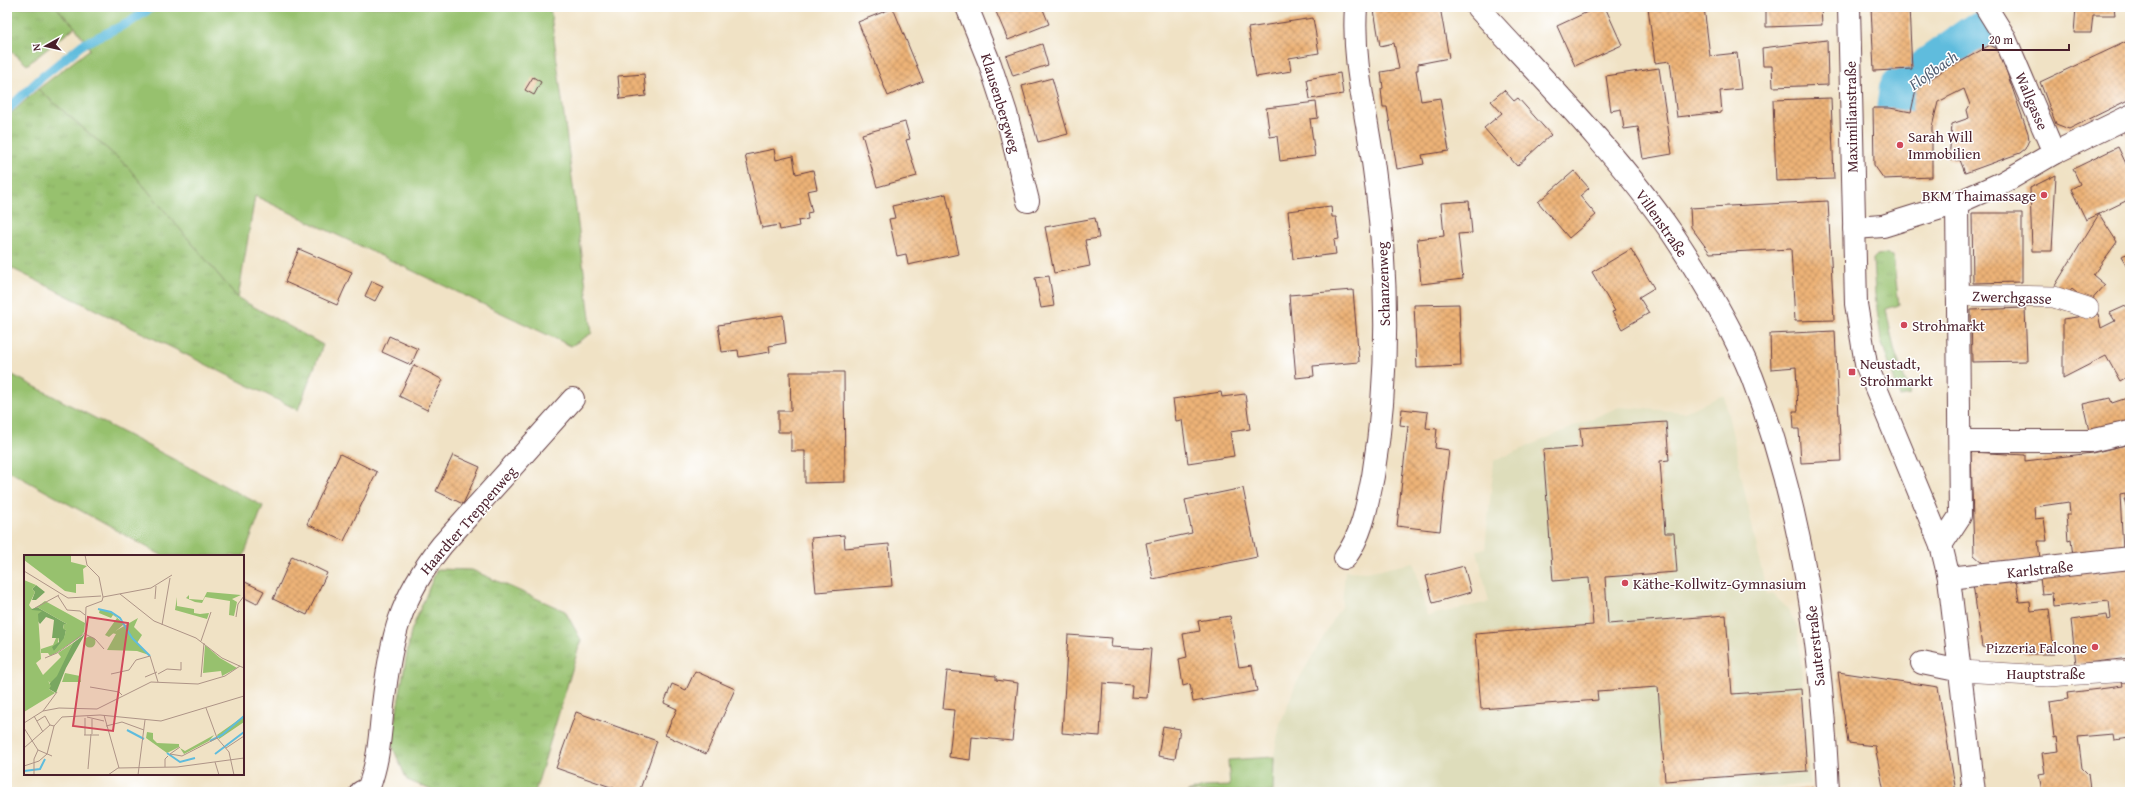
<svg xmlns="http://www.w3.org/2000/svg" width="2137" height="799" font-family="'Gentium Book Plus',serif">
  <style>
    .built { fill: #deddbb }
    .grass { fill: url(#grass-tufts); stroke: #70704c }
    .green { fill: #97c16e; stroke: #70704c }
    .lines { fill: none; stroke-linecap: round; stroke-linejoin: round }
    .stream { stroke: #5fbcdd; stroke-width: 9 }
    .river { stroke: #5fbcdd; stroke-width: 51 }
    .building { fill: url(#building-cross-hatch) }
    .pedestrian-casing { stroke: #633c42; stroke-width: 22 }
    .minor-casing { stroke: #633c42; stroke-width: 24 }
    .primary-casing { stroke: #633c42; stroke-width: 24 }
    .pedestrian { stroke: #fff; stroke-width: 21 }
    .minor { stroke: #fff; stroke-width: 22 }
    .primary { stroke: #fff; stroke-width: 22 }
    .poi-dot { fill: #d1495b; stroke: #fff; stroke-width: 1.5 }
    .labels { text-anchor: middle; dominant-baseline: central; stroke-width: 3; stroke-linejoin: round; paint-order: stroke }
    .street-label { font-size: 15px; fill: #4a1f2b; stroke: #fff }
    .poi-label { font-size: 15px; fill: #4a1f2b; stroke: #fff; text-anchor: start }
    .water-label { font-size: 16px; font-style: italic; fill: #525e72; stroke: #fff }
    .inset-river { fill: none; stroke: #5fbcdd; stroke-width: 2 }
    .inset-road { fill: none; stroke: #ae9487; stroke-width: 1 }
    .view { fill: #d1495b; fill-opacity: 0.15; stroke: #d1495b; stroke-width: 2 }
    .inset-edge { fill: none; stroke: #4a1f2b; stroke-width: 2 }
  </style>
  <defs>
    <pattern id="grass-tufts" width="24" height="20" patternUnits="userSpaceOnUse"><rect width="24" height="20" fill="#97c16e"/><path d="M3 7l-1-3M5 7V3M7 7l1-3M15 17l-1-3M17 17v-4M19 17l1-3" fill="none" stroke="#84a55f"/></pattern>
    <pattern id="building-cross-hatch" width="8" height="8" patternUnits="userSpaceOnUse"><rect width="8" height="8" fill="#edb377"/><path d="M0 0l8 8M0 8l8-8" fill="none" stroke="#c29162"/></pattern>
  </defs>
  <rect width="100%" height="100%" fill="#fff"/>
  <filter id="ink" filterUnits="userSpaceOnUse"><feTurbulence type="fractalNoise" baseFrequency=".025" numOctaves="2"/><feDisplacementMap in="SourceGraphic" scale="8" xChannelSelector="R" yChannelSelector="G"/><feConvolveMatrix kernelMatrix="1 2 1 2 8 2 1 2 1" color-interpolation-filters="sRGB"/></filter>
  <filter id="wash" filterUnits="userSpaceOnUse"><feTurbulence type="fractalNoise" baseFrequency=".012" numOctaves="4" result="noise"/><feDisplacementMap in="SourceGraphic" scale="16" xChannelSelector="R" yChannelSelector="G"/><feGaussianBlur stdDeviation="0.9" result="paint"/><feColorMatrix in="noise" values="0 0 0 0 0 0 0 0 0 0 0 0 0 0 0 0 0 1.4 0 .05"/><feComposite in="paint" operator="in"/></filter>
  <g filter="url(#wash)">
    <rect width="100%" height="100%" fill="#f0e2c5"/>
    <!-- built -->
    <polygon class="built" points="1724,395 1767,595 1773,594 1787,608 1797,625 1799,638 1810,784 1726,792 1273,792 1273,760 1280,724 1296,684 1342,605 1345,571 1366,572 1414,563 1427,616 1489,602 1477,550 1485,549 1494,461 1619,407 1684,412"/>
    <!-- grass -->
    <g class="grass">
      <polygon points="7,7 56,7 75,27 27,65 7,47"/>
      <polygon points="38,89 127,166 238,298 323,345 298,410 7,266 7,117"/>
      <polygon points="1887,254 1893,256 1899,305 1886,309 1894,349 1910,395 1900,397 1881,340 1875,295 1873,259 1877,255"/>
      <polygon points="437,569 472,570 565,611 581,640 535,792 436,792 407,780 391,743 411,631"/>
    </g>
    <!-- green -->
    <g class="green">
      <polygon points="56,7 550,7 592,333 571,346 255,196 238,298 127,166 38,89 90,49 75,27"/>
      <polygon points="7,372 263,506 243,558 243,556 163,556 7,470"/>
      <polygon points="1274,757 1273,792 1187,792 1204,787 1230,786 1228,760"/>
    </g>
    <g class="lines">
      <!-- stream -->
      <g class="stream">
        <polyline points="1951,65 1952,57"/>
        <polyline points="7,110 42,77 83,44 130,22 152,7"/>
      </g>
      <!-- river -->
      <polyline class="river" points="1902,108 1904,91 1977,39"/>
    </g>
    <g id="blocks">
      <!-- building -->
      <g class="building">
        <polygon points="994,7 1042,7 1049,24 1008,40"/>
        <polygon points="1389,7 1440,7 1449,58 1418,64 1418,70 1416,70 1421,101 1440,98 1449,151 1422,155 1424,164 1397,169 1387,107 1383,107 1381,89 1383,88 1381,72 1399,69 1394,43 1380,46 1374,10"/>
        <polygon points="1598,7 1605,7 1622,45 1575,66 1557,26"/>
        <polygon points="1648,7 1704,7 1710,56 1737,53 1741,89 1720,91 1722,112 1677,117 1670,61 1655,63"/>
        <polygon points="1766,7 1821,7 1822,25 1766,27"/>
        <polygon points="1871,7 1909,7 1912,69 1874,71"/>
        <polygon points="2076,7 2114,7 2115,15 2093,15 2091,33 2074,33"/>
        <polygon points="893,8 923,81 888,96 858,22"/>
        <polygon points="1313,18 1319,53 1289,58 1291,71 1256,77 1248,28"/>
        <polygon points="1827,40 1828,85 1773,87 1772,66 1763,66 1762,48"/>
        <polygon points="2130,40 2130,99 2069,129 2056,124 2040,82"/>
        <polygon points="1042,44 1048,65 1013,76 1006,56"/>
        <polygon points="1990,45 1999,50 2028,133 2029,140 2025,149 2020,153 1965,173 1960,160 1949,160 1952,124 1969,118 1967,110 1970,105 1964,89 1938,102 1932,127 1932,177 1884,179 1874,165 1873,108 1890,108 1911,112 1916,89 1948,67 1955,65"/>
        <polygon points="1659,68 1672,154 1643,159 1638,127 1624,129 1621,109 1611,111 1606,76"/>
        <polygon points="1340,73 1343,94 1310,99 1307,79"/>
        <polygon points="644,74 646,96 620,99 618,76"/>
        <polygon points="533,77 541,82 534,95 525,90"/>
        <polygon points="1052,78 1068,134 1038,142 1022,86"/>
        <polygon points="1504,90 1514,101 1518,98 1551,135 1517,166 1484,128 1502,113 1491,101"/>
        <polygon points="1831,98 1834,179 1776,181 1773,100"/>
        <polygon points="1316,102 1318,118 1310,119 1315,156 1280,161 1277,136 1270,137 1266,108"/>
        <polygon points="905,122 910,139 906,140 917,176 877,187 862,134"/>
        <polygon points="2130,128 2130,144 2124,131"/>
        <polygon points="2118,147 2130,172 2130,199 2099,214 2117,242 2093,275 2105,285 2089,303 2072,289 2067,295 2053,289 2099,214 2086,220 2071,189 2080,184 2073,169"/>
        <polygon points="774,149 776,160 793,156 796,174 813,170 817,189 807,191 812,212 807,213 808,219 798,221 799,226 780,230 779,225 762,228 745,155"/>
        <polygon points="1574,171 1589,188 1580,196 1596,215 1569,238 1538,202"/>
        <polygon points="2056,175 2052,251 2032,251 2030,188"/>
        <polygon points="946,194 959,254 908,265 906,254 897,256 889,219 895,218 892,206"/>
        <polygon points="1469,201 1472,233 1458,234 1463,279 1421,284 1417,239 1444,236 1441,203"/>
        <polygon points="1828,201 1834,320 1795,321 1791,249 1710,253 1691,227 1690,208"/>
        <polygon points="1331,206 1332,217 1336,217 1339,239 1334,240 1336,254 1293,259 1288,211"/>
        <polygon points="1972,213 2022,213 2022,282 1973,283"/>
        <polygon points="1095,218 1099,238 1085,240 1090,266 1054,273 1045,227"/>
        <polygon points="299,249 352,272 337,305 285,282"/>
        <polygon points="1631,249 1654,288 1639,297 1649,313 1622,329 1612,312 1615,311 1592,272"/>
        <polygon points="2130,253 2130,271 2121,256"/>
        <polygon points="1049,276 1054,306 1041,308 1035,278"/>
        <polygon points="372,281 383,286 375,301 365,296"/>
        <polygon points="1353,290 1359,362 1313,366 1314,376 1296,378 1289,295"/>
        <polygon points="1459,304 1461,366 1417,368 1414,305"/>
        <polygon points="2130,304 2130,375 2120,381 2106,356 2063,378 2063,319 2098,314 2101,328 2115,321 2110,313"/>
        <polygon points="2025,308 2027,361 1972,362 1971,310"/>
        <polygon points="783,315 786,343 769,346 770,352 739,357 738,350 722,352 718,325"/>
        <polygon points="1835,331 1841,461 1801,463 1799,429 1794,429 1793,411 1798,411 1796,367 1771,369 1770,334"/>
        <polygon points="389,336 418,349 411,365 382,352"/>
        <polygon points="414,365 443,380 427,410 399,396"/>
        <polygon points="790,372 844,372 845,482 805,483 805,451 791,451 791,432 778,432 778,411 791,411"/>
        <polygon points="1221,392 1222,397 1245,394 1250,429 1230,432 1234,456 1188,463 1182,420 1176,421 1173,399"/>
        <polygon points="2130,397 2130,421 2089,431 2083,404 2110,398 2112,403"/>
        <polygon points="1402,409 1428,412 1426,428 1437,429 1435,448 1449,450 1440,531 1397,526 1408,426 1400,425"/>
        <polygon points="1666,422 1669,460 1660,461 1665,533 1674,533 1677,572 1605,577 1608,624 1726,615 1732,694 1801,689 1807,771 1665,781 1658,687 1597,691 1598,700 1481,709 1475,634 1593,625 1589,578 1553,581 1543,450 1582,447 1580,428"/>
        <polygon points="2130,444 2130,517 2124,499 2126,499 2125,493 2120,494 2123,551 2073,556 2071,540 2068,541 2066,515 2070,515 2069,502 2034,507 2035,519 2044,518 2047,541 2038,541 2040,559 1983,563 1974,555 1971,452 2025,455 2025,461 2092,453"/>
        <polygon points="340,454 377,472 344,541 307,524"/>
        <polygon points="453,455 480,467 463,504 436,491"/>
        <polygon points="1243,488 1257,557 1153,579 1146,543 1192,533 1185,500"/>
        <polygon points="844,535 845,548 889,544 892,586 816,592 811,538"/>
        <polygon points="292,556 327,573 307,615 273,599"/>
        <polygon points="1464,566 1471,592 1433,603 1426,576"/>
        <polygon points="2130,568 2130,658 2076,664 2071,620 2107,615 2108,620 2111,619 2109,601 2053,607 2052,593 2042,594 2040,578"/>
        <polygon points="2016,579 2019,602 2030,601 2031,611 2049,609 2054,654 2030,654 1982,647 1973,584"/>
        <polygon points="243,581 264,591 257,604 243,597"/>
        <polygon points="1230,616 1239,667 1252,665 1257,691 1193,702 1190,684 1183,686 1179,659 1187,657 1183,634 1200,631 1198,621"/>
        <polygon points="1068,635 1112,638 1111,647 1151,649 1147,698 1131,697 1132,685 1103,683 1100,736 1062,733"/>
        <polygon points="695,671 735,689 706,754 665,735 677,709 664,703 672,684 686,690"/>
        <polygon points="947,671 996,676 996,680 1018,683 1012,741 972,737 970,760 949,757 954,710 943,709"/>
        <polygon points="1838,672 1938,687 1956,792 1884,792 1875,746 1848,743"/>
        <polygon points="2122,682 2130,682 2130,738 2114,740 2113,734 2078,737 2082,768 2088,774 2090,789 2092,789 2093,792 2042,792 2039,774 2045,773 2042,753 2059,751 2057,737 2054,738 2050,702 2068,699 2067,693 2123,686"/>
        <polygon points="576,712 657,741 639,792 625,792 556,768"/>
        <polygon points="1163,726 1180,729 1175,759 1158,756"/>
        <polygon points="1812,788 1813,792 1778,792 1778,791"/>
      </g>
    </g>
  </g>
  <g filter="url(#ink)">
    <use href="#blocks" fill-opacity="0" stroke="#633c42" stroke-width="1"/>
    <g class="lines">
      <!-- pedestrian casing -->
      <g class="pedestrian-casing">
        <g id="pedestrian">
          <polyline points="1957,295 2054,297 2088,308"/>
          <polyline points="1961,671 2047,676 2130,671"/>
        </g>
      </g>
      <!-- minor casing -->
      <g class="minor-casing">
        <g id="minor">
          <polyline points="967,7 990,64 1006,113 1028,201"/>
          <path d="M1477 7C1544 80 1615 151 1672 233 1702 278 1732 327 1752 377 1803 509 1822 651 1828 792"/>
          <polyline points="1986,7 2004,36 2054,153"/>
          <polyline points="1854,228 1883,226 1957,203 2004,182 2054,153 2130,116"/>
          <polyline points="1960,441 2090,441 2130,432"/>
          <polyline points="1941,545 1960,516 1957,203"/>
          <path d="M1345 558C1363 533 1367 505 1373 476 1390 375 1388 270 1374 169 1367 115 1352 62 1356 7"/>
          <polyline points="1949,578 2130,558"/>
          <polyline points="1922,663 1961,671"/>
          <path d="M361 792 368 789C379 762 380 734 383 705 391 638 399 599 442 545L573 399"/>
        </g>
      </g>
      <!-- primary casing -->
      <g class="primary-casing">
        <polyline id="primary" points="1849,7 1856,304 1866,364 1941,545 1949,578 1974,792"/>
      </g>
      <!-- pedestrian -->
      <use href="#pedestrian" class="pedestrian"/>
      <!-- minor -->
      <use href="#minor" class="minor"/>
      <!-- primary -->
      <use href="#primary" class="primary"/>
    </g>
  </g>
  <!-- markers -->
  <g class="poi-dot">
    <circle cx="1900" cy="145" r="4"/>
    <circle cx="2044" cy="195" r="4"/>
    <circle cx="1904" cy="325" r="4"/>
    <rect x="1848" y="368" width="8" height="8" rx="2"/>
    <circle cx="1625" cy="583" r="4"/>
    <circle cx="2095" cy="647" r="4"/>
  </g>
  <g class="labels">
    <!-- street labels -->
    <g class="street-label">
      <text transform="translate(2032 101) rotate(67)">Wallgasse</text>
      <text transform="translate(1001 103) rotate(73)">Klausenbergweg</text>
      <text transform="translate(1851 117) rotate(-91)">Maximilianstraße</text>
      <text transform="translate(1662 223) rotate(55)">Villenstraße</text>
      <text transform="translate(1383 284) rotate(-92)">Schanzenweg</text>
      <text transform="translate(2012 297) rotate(2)">Zwerchgasse</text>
      <text transform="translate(468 520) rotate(-49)">Haardter Treppenweg</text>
      <text transform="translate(2040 569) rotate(-6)">Karlstraße</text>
      <text transform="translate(1815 646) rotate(-96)">Sauterstraße</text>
      <text x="2046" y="673">Hauptstraße</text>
    </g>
    <!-- poi labels -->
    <g class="poi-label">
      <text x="1908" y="136">Sarah Will<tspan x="1908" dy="17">Immobilien</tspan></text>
      <text x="2036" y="195" text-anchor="end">BKM Thaimassage</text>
      <text x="1912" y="325">Strohmarkt</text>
      <text x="1860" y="363">Neustadt,<tspan x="1860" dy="17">Strohmarkt</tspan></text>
      <text x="1633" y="583">Käthe-Kollwitz-Gymnasium</text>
      <text x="2087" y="647" text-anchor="end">Pizzeria Falcone</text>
    </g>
    <!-- water labels -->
    <g class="water-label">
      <text transform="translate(1933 70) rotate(-35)">Floßbach</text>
    </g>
  </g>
  <!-- overview -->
  <g transform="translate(24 555)">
    <rect width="220" height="220" fill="#f0e2c5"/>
    <path d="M183 37 217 40 208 44 213 47 210 61 205 60 206 46 181 42 178 48 171 47 162 43 165 40V44L179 45ZM153 42V51L170 54V58L176 59 185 58 183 64 151 55ZM76 54 88 58 100 69 85 82 81 80 93 63 89 60 87 63 75 58ZM60.5 87a5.5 5.5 0 1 1 11 0a5.5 5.5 0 1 1-11 0ZM35 82 32 98 26 101 24 98H17V94L29 90 32 83Z" fill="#97c16e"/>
    <path d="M12 30 21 37 12 45H8L11 37 8 34ZM0 47 8 54 13 52 43 69H40L39 73 42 75 40 85 30 96 28 92 35 87V83H28L30 65 22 62 16 69ZM61 79 42 113 32 138 25 134 26 128 49 88Z" fill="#79a761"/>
    <path d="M0 0H47V7L63 11 59 14 60 29H52V38L41 36 0 5ZM0 25 12 30 8 34 11 37 5 50 8 55 18 56 14 59 17 104 12 108 19 120 37 102 34 98 49 88 33 121 26 128 24 126 27 131 25 134 31 138 0 157ZM21 46 61 68 60 77 56 82 32 98 30 96 40 83 42 75 39 74 40 69H43L13 52ZM114 63 110 72 118 80 113 88 125 100 113 96 83 95 92 79 88 78ZM181 90 196 103 213 113 198 121 197 116 179 118ZM41 118 56 121 57 127H38ZM220 161V167L195 184 193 180ZM123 177 129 178V184L133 188 155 189V192L143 198 122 183ZM190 180 185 186 160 199 156 193 161 196Z" fill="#97c16e"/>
    <path class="inset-river" d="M74 54 87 57 96 63 108 83 126 101M103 175 120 184M186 186 198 180 220 161M143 198 156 207 171 203M191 199 220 177M0 216 16 214 21 204"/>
    <path class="inset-road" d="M61 0 63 10 75 22 79 42 78 46 62 52 61 79 71 84 80 94M0 16 44 43 77 41M96 39 130 66 172 83 198 103 220 113M34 41 43 55 56 56 61 60M79 42 127 33 148 20M131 44 132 31M11 53 35 40M212 62 214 49 220 41M138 70 146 23M177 86 187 57M21 103 33 98 61 78M87 119 105 115 112 105 126 101 134 127M134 119 143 114 157 115V107M121 122 133 117M177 122 180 88M66 132 95 137 98 140M182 153 193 183 205 197 210 220M19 156 33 137M80 160 95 213M10 161 19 177M63 162 80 166M68 164V179M13 166 21 161 26 170M0 168 19 156 35 153 73 154 127 127 174 129 201 121 216 111M82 171 98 167 120 175M0 173 14 195 28 201M60 180H75M61 180V163M156 192 146 199 158 201 193 183M0 193 26 170 30 171M202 193 220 181M191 207 195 220M0 211 15 206 23 199 30 171 38 162 76 160 137 166 220 141M141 212V204L144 201M64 214 67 179M10 220V204L14 195M84 220 94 213 153 212 220 203M114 220 121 165"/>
    <path class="view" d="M64 62 104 68 89 176 49 171Z"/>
    <rect width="220" height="220" class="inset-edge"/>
  </g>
  <!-- margin -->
  <rect width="2137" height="799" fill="none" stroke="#fff" stroke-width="24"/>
  <!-- north arrow -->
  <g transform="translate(46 46) rotate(262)" stroke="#ffffff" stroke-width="3" paint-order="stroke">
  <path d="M0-3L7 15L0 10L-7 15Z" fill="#4a1f2b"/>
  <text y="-6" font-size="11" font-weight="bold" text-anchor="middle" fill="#4a1f2b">N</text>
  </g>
  <!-- scale -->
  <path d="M1983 44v6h86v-6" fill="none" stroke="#4a1f2b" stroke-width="2"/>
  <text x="1989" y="44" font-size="12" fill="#4a1f2b" stroke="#ffffff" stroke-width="3" paint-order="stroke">20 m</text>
</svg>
